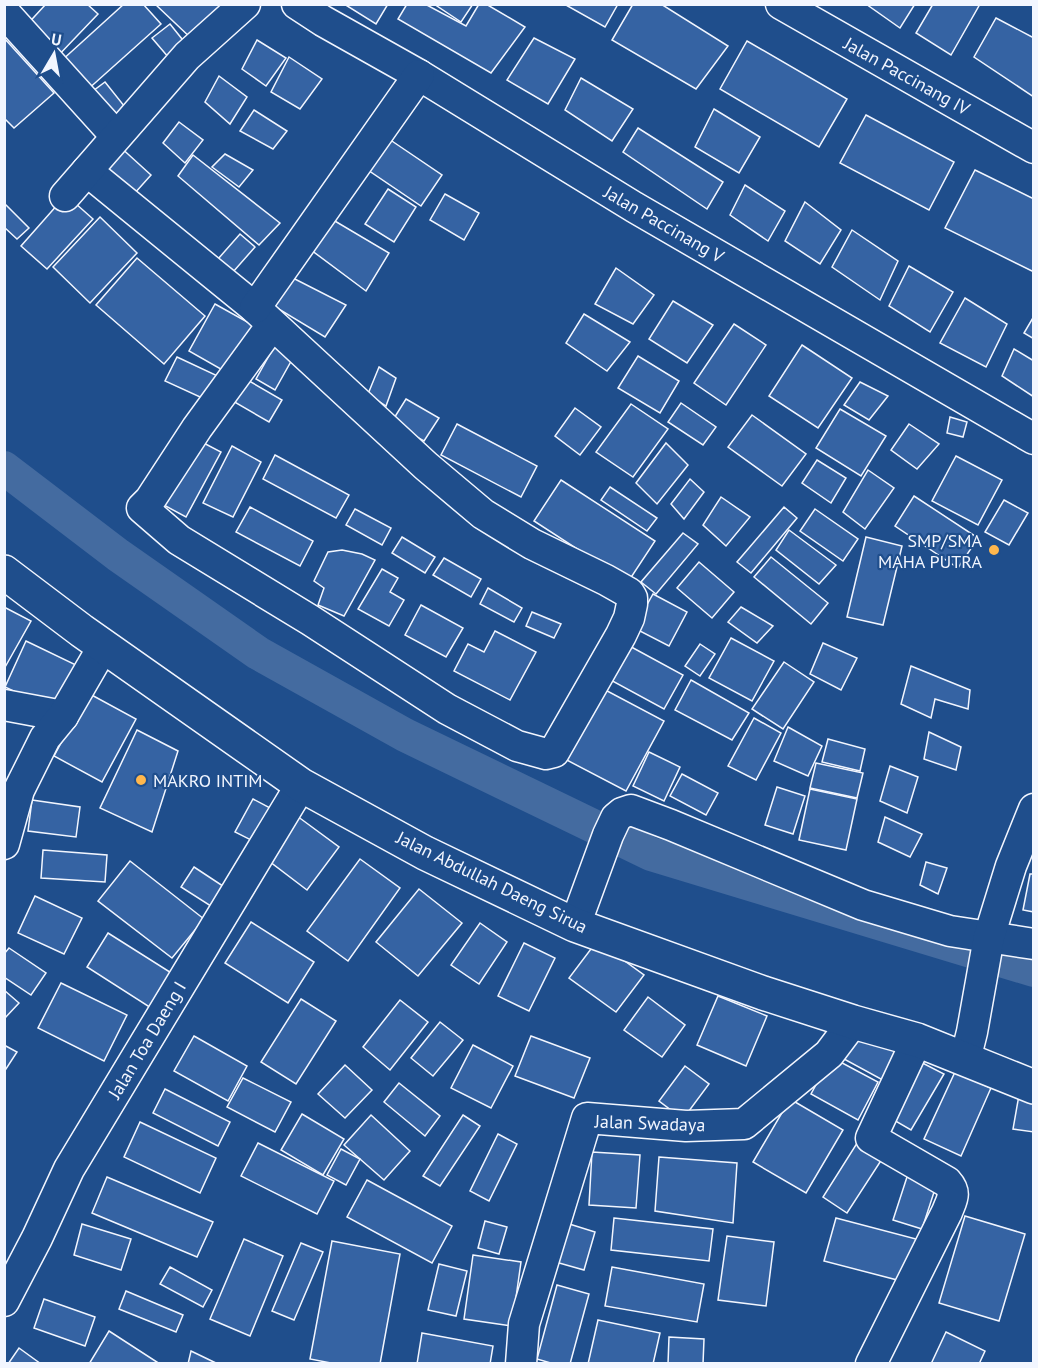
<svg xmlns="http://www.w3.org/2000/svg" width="1038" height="1368" font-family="'PT Sans',sans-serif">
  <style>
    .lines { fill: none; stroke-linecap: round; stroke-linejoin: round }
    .canal { stroke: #446ba0; stroke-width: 34 }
    .building { fill: #3563a3; stroke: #f2f6ff; stroke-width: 1.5 }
    .street-casing { stroke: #f2f6ff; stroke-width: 33 }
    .secondary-casing { stroke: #f2f6ff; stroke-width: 36 }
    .street { stroke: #1f4e8c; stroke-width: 30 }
    .secondary { stroke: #1f4e8c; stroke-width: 33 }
    .poi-dot { fill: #ffb74d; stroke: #1f4e8c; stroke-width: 2 }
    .labels { text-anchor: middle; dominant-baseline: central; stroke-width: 4.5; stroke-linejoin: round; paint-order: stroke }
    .street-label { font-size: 18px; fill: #f2f6ff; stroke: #1f4e8c }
    .poi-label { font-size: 18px; fill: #f2f6ff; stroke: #1f4e8c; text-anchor: end }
  </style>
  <rect width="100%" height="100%" fill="#1f4e8c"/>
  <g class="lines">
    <!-- canal -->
    <polyline class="canal" points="4,468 118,555 258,653 405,735 651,854 1034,970"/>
  </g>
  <!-- building -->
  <g class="building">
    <polygon points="46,4 87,4 98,14 55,59 23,29"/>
    <polygon points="124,4 143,4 161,24 86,91 60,62"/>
    <polygon points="155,4 228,4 194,41"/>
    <polygon points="344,4 388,4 376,24"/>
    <polygon points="407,4 425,4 466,26 479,4 486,4 525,27 491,73 398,19"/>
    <polygon points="434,4 473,4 461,22"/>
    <polygon points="564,4 618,4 605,27"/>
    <polygon points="633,4 661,4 728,46 696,89 612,40"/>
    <polygon points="866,4 915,4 900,28"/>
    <polygon points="933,4 980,4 951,55 916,33"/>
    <polygon points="996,18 1034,38 1034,97 974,57"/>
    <polygon points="170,24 186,44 169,58 152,38"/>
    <polygon points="4,38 54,93 14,128 4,118"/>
    <polygon points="534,38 575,59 548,104 507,80"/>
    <polygon points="257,40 286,58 266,86 242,69"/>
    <polygon points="747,41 847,99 819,147 720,89"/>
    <polygon points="289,57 322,79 300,109 271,92"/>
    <polygon points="219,76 247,97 230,124 205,102"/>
    <polygon points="581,78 633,109 612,141 565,110"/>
    <polygon points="105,82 125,107 109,119 89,94"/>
    <polygon points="714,109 760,137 739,173 695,147"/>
    <polygon points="254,110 287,131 273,149 240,131"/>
    <polygon points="866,115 954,162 929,210 840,163"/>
    <polygon points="179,122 203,140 185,163 163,143"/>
    <polygon points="638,128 723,182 707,209 623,152"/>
    <polygon points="383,135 442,175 421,206 362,166"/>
    <polygon points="118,145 151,175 134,194 101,165"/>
    <polygon points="225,154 253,170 239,187 212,167"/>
    <polygon points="193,155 280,223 259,245 178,176"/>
    <polygon points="975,170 1034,199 1034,272 945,228"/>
    <polygon points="745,185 785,211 768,241 730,215"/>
    <polygon points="388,189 416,207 394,242 365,224"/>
    <polygon points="445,194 479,213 464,240 430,220"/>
    <polygon points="66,195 93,219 47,269 21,246"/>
    <polygon points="805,202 841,230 820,264 785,241"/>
    <polygon points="4,203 29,228 17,239 4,227"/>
    <polygon points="323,214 389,253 366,291 307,247"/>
    <polygon points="100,217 137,253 90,303 53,267"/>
    <polygon points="852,230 898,261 880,300 832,267"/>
    <polygon points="240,234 255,247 233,272 218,259"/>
    <polygon points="137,258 205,316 164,364 96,305"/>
    <polygon points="909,266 953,292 930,332 889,306"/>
    <polygon points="616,268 654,295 633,324 595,304"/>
    <polygon points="287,275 346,305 325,337 272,305"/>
    <polygon points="965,298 1007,324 986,367 940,343"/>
    <polygon points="673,301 713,325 687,363 649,339"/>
    <polygon points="215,304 260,329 233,376 189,351"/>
    <polygon points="584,314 630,342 607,371 566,343"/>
    <polygon points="1034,316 1034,339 1024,333"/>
    <polygon points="734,324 766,345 726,405 694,383"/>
    <polygon points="275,345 294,356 275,390 256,379"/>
    <polygon points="802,345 852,378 818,428 769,396"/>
    <polygon points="1014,349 1034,361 1034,397 1002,376"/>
    <polygon points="638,356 679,381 660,413 618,388"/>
    <polygon points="177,357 222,378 211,402 165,381"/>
    <polygon points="379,367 396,378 386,406 368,394"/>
    <polygon points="244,378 282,400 269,422 231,400"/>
    <polygon points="860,382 888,396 869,420 844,405"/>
    <polygon points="406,399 439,418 424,441 391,423"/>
    <polygon points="681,403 716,427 703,445 668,422"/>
    <polygon points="631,404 668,429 633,477 596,452"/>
    <polygon points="575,408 601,427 580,455 555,436"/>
    <polygon points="840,409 886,436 861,476 816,448"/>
    <polygon points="752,415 806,454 782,486 728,447"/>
    <polygon points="950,417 967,422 963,437 947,433"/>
    <polygon points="457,424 537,466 521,497 441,455"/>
    <polygon points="909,424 939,444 917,469 891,450"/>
    <polygon points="196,439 221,452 186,517 162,504"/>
    <polygon points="666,443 688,465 657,504 636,483"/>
    <polygon points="232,446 261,462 233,517 203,503"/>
    <polygon points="275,455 349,495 336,518 263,479"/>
    <polygon points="956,456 1002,480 978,525 932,501"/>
    <polygon points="817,460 846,478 831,503 802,483"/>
    <polygon points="868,470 894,488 865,529 843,512"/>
    <polygon points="690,479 704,492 684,519 671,504"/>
    <polygon points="561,480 655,541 628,582 534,521"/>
    <polygon points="610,487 657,518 647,531 601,500"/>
    <polygon points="914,496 978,538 958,568 895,526"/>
    <polygon points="721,497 750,517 726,546 703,525"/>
    <polygon points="1004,500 1028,513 1009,545 985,532"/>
    <polygon points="250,507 313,541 300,566 236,532"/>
    <polygon points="784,507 797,518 751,573 737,562"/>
    <polygon points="355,509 391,528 382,545 346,525"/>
    <polygon points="815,509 858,539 843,561 800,531"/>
    <polygon points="789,530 836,565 819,584 776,550"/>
    <polygon points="683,533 698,544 656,594 641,582"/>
    <polygon points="402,537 435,557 425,573 392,553"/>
    <polygon points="866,537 902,546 883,625 847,617"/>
    <polygon points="342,550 362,554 375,560 344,616 318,605 324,588 314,581 328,552"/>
    <polygon points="771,557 828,603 811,624 754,577"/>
    <polygon points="444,558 481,579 471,597 433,575"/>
    <polygon points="699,562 734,592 712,618 677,588"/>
    <polygon points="382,569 398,578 390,592 404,600 389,626 358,609"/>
    <polygon points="488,588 522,608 514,622 480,604"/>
    <polygon points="653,594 687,612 669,646 634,628"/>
    <polygon points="421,605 463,628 446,657 405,635"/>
    <polygon points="4,607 31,621 4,669"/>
    <polygon points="741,607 773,626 757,643 728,622"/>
    <polygon points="532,612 561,624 554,638 526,626"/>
    <polygon points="495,631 536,652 510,700 454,671 468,644 484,652"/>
    <polygon points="731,638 774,661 752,701 709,678"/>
    <polygon points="26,641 76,665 55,711 5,687"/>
    <polygon points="624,643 683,675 664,709 605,677"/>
    <polygon points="823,643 857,658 841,690 810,674"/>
    <polygon points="700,644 715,654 700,676 685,666"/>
    <polygon points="784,662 814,682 783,729 752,709"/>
    <polygon points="911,666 970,690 968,709 935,699 931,718 901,704"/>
    <polygon points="691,680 749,713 732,740 675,710"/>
    <polygon points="594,684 664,721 626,791 561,757"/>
    <polygon points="88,693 136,719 102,782 54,756"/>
    <polygon points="754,718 781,733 756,780 728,766"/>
    <polygon points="788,727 822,746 808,776 774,761"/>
    <polygon points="137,730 178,751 152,832 100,808"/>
    <polygon points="929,732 961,747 956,770 924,759"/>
    <polygon points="828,739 865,749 860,771 822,762"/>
    <polygon points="649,752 680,767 664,801 633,786"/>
    <polygon points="816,763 863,773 857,798 810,788"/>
    <polygon points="890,766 918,777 907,813 880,801"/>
    <polygon points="682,774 718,793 706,815 670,796"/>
    <polygon points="777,787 805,796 793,834 765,825"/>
    <polygon points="810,789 857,799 846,850 799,840"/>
    <polygon points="253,799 274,810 257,843 235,832"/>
    <polygon points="32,800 80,807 76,837 28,831"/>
    <polygon points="297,816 339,847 307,890 265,858"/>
    <polygon points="885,817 922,834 910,857 878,842"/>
    <polygon points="43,850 107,855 105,882 41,878"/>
    <polygon points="360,859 400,888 348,961 307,931"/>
    <polygon points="130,861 204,919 172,958 98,901"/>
    <polygon points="926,862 947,868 938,894 920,885"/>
    <polygon points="194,867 229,890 217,910 181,887"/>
    <polygon points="1030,874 1034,874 1034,912 1023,910"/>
    <polygon points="419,889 462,923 418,976 376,942"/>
    <polygon points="35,896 82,918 64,954 18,933"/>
    <polygon points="251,922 314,962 288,1003 225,963"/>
    <polygon points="480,923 507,942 479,984 451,965"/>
    <polygon points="108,933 173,974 151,1008 87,967"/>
    <polygon points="597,941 644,975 616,1012 569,978"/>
    <polygon points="524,943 555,958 529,1011 498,996"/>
    <polygon points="9,948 46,973 31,995 4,977 4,954"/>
    <polygon points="61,983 127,1015 104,1061 38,1028"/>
    <polygon points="4,990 19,1003 4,1019"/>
    <polygon points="718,996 767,1016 746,1066 697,1045"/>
    <polygon points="648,997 685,1025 662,1057 624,1030"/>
    <polygon points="301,999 336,1021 296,1084 261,1062"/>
    <polygon points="400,1000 428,1022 390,1070 363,1047"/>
    <polygon points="440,1022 463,1040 433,1076 411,1058"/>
    <polygon points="862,1032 905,1054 890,1084 844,1059"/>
    <polygon points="194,1036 247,1066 228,1101 174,1071"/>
    <polygon points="531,1036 590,1058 574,1098 515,1076"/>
    <polygon points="4,1045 17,1052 4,1072"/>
    <polygon points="473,1045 513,1066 491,1108 451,1088"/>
    <polygon points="905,1054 944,1074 911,1130 885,1115"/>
    <polygon points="831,1057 878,1082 858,1120 811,1094"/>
    <polygon points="345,1065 372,1090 345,1118 318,1094"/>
    <polygon points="685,1066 709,1084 683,1119 659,1101"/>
    <polygon points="955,1072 991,1088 961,1156 924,1139"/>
    <polygon points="243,1078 291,1102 275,1132 227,1107"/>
    <polygon points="399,1083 440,1116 425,1136 384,1102"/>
    <polygon points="165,1089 230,1122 218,1146 153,1113"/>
    <polygon points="1019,1095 1034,1097 1034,1132 1013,1129"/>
    <polygon points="790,1099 843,1130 806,1193 753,1162"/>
    <polygon points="302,1114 344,1139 323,1175 281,1150"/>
    <polygon points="371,1115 410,1151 384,1180 344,1145"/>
    <polygon points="463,1115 480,1126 440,1186 423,1176"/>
    <polygon points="140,1122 216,1158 200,1193 124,1157"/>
    <polygon points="498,1134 517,1144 489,1201 470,1191"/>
    <polygon points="859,1140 884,1156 847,1213 823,1197"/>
    <polygon points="258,1143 334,1181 317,1214 241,1176"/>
    <polygon points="341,1149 360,1159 346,1185 327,1175"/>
    <polygon points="592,1152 640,1155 636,1208 589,1205"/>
    <polygon points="659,1157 737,1163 733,1223 655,1211"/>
    <polygon points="107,1177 213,1222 197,1257 92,1213"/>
    <polygon points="907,1177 936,1186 922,1229 893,1220"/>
    <polygon points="367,1180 452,1226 432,1263 347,1217"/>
    <polygon points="965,1216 1025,1234 999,1321 939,1303"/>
    <polygon points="614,1218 713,1229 709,1261 611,1250"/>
    <polygon points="836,1218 916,1239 905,1282 824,1261"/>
    <polygon points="485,1221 507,1227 499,1254 478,1248"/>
    <polygon points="563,1222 595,1232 584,1270 552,1261"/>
    <polygon points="82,1224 131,1239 121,1270 74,1255"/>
    <polygon points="727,1236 774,1242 766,1306 718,1300"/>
    <polygon points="244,1239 283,1256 250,1336 210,1319"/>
    <polygon points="332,1241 400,1254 380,1364 336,1364 310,1359"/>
    <polygon points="301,1243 323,1252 294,1320 272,1311"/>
    <polygon points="473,1255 521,1262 512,1326 464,1319"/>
    <polygon points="439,1264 467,1271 456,1316 428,1310"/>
    <polygon points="170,1267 212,1290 203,1307 160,1284"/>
    <polygon points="612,1267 704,1284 697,1322 605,1306"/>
    <polygon points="557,1285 589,1294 570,1364 554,1364 537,1359"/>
    <polygon points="126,1291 183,1315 176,1332 119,1309"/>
    <polygon points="44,1299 95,1317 85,1346 34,1328"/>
    <polygon points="598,1320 660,1333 653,1364 588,1364"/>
    <polygon points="109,1331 160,1364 89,1364"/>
    <polygon points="946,1332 985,1351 979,1364 931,1364"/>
    <polygon points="422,1333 493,1346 490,1364 417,1364"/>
    <polygon points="669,1337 704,1339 703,1364 668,1364"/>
    <polygon points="19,1348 41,1364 8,1364"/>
    <polygon points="191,1351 218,1364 188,1364"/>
  </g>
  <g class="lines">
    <!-- street casing -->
    <g class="street-casing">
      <g id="street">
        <polyline points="297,4 323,21 419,75 634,207 1034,439"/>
        <polyline points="781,4 1034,148"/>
        <polyline points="4,12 116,136"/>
        <polyline points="87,171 255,308 426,466 483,514 532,544 606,580 629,593 632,598 632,604 629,618 621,635 554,752 546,754 517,746 447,709 310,620 179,540 142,508 150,500 197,428 272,325"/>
        <polyline points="65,196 187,56 245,4"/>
        <polyline points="255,308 419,75"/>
        <polyline points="4,705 63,716"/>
        <polyline points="4,844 19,790 45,738 63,716 103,647"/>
        <polyline points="575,925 608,835 616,818 622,813 631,810 671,825 863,905 950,931 1034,944"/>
        <polyline points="965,1060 972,1032 989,937 1011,866 1034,809"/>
        <polyline points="4,1301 37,1238 69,1169 301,785"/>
        <polyline points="521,1364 524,1324 587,1118 686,1126 744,1124 829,1054 853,1022"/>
        <path d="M871 1364 947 1212C952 1199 957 1193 947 1182L871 1138 917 1040"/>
      </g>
    </g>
    <!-- secondary casing -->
    <g class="secondary-casing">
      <polyline id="secondary" points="4,572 82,631 301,785 425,853 575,925 763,993 853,1022 917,1040 1034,1087"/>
    </g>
    <!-- street -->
    <use href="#street" class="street"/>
    <!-- secondary -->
    <use href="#secondary" class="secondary"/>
  </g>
  <!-- markers -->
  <g class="poi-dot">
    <circle cx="994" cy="550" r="6"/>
    <circle cx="141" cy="780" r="6"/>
  </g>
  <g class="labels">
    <!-- street labels -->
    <g class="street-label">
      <text transform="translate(907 76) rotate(29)">Jalan Paccinang IV</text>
      <text transform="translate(664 224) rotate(30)">Jalan Paccinang V</text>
      <text transform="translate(492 882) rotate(26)">Jalan Abdullah Daeng Sirua</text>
      <text transform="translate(147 1040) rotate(-59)">Jalan Toa Daeng I</text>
      <text transform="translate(650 1123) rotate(2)">Jalan Swadaya</text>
    </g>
    <!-- poi labels -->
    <g class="poi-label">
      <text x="982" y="540">SMP/SMA<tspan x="982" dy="21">MAHA PUTRA</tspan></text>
      <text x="153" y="780" text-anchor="start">MAKRO INTIM</text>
    </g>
  </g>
  <!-- border -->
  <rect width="1038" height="1368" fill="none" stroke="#f2f6ff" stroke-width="12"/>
  <!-- north arrow -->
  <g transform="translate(54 54) rotate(10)" stroke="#1f4e8c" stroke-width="4.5" paint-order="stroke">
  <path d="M0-4.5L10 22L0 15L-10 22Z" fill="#f2f6ff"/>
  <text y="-9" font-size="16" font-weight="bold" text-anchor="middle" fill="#f2f6ff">U</text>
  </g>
</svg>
